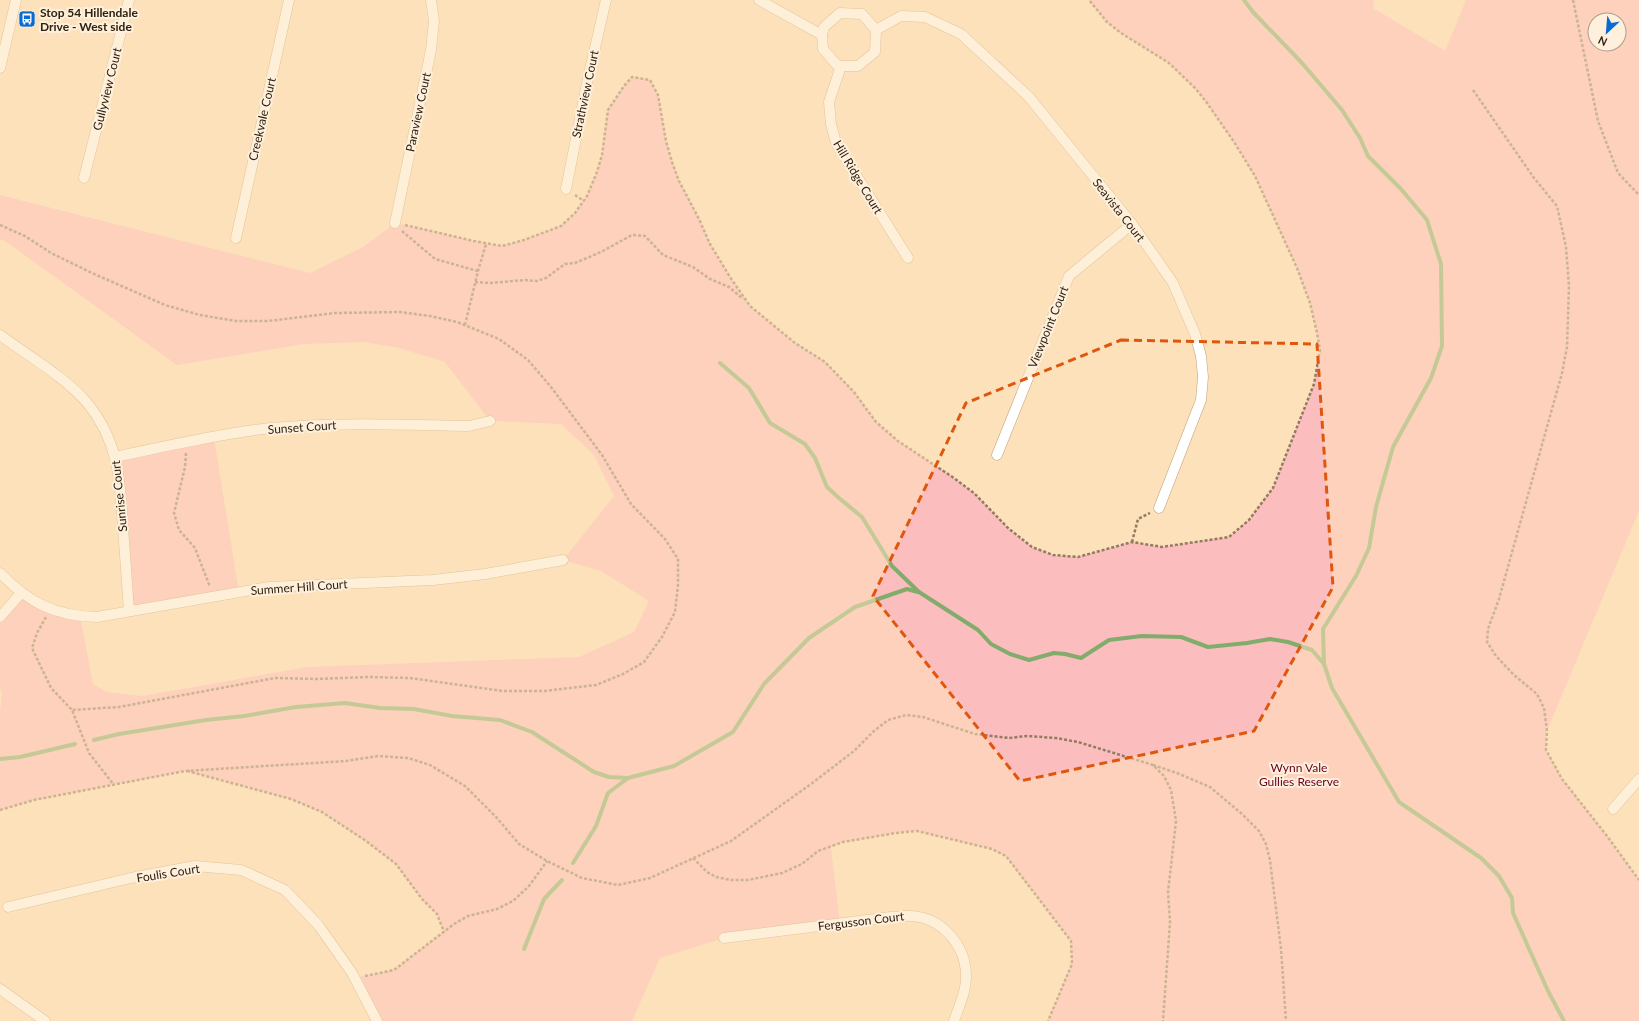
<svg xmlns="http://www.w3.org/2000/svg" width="1639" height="1021" font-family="Lato,sans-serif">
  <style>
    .green { fill: #fcbdbf; fill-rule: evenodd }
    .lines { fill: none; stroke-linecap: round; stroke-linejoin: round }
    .stream { stroke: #81ac6c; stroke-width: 4 }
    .street-casing { stroke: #c1a071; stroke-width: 11 }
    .path { stroke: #907c60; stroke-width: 2.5; stroke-dasharray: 3 2; stroke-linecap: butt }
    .street { stroke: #fff; stroke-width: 10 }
    .marked { fill: none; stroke: #df560c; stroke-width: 3; stroke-dasharray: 8 5; stroke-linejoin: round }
    .labels { text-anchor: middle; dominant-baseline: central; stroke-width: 4; stroke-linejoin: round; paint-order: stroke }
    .poi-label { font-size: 12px; font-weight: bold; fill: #2f220f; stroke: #fef0dd; text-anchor: start }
    .street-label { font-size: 12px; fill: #2f220f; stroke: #fef0dd }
    .park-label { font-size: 12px; fill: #68011d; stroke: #fef0dd }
  </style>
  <rect width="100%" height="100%" fill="#fde1ba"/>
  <!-- green -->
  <g class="green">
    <path d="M1089 0H1374L1373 8 1445 51 1466 0H1639V511L1547 731 1546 750 1562 779 1607 836 1639 880V1021H1048L1072 964 1071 941 1006 856 991 849 917 831 896 833 843 842 831 847 840 924 724 938 660 958 632 1021H377L354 978 394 970 444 931 437 914 422 899 396 864 366 841 322 812 291 799 248 787 185 771 34 800 0 810V712L2 693 0 690V617L21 593 80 616 93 684 107 692 142 696 307 667 579 657 634 632 649 601 601 571 563 560 614 496 594 455 561 424 490 421 445 362 399 348 364 342 304 344 177 365 5 241 0 239V195L310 273 363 247 395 223 474 241 502 246 524 240 561 226 575 213 587 196 597 172 602 155 608 110 624 86 632 77 650 80 658 95 666 141 672 162 679 181 699 219 710 244 730 277 750 306 795 343 825 362 854 392 876 422 898 441 954 478 974 493 1008 528 1032 547 1053 555 1078 557 1132 542 1162 547 1229 537 1249 520 1273 488 1314 384 1320 350 1317 333 1310 303 1297 268 1255 176 1234 142 1207 103 1196 89 1169 63 1121 33 1107 22ZM1595 20H1619V44H1595Z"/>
    <polygon points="214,438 239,592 129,611 115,457"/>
  </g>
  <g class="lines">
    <!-- stream -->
    <g class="stream">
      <polyline points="1244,0 1253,12 1302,63 1342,110 1360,138 1368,156 1401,189 1427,220 1441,264 1442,346 1431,378 1393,447 1376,507 1369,548 1356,576 1323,629 1324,664"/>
      <polyline points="720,363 749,388 770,423 805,444 815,458 827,487 839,498 862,517 892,566 919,592 978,630 991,644 1010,654 1029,660 1054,653 1065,654 1081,658 1109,640 1142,636 1181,637 1208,647 1247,643 1270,639 1288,642 1312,650 1324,664 1332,688 1399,802 1481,858 1499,876 1512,898 1513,913 1548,991 1564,1021"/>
      <polyline points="94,740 119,734 206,720 244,716 296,707 345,703 380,708 414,709 452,716 500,720 532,732 594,772 609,777 628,778 674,766 733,732 764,684 809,638 855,607 907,589 918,592"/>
      <polyline points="0,759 20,757 75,744"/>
      <polyline points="573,863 596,826 608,793 628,778"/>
      <polyline points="524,949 544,899 562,880"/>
    </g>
    <!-- street casing -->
    <g class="street-casing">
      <g id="street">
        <polyline points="759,0 822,35"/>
        <polygon points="840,13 862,14 876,30 875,52 858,66 841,66 837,65 823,49 822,35 824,27"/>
        <polyline points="876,30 901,16 925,17 961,34 1029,97 1132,224 1173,283 1195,334 1201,356 1203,377 1201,400 1159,508"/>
        <polyline points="841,66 829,102 831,124 836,143 908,258"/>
        <polyline points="0,68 16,0"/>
        <polyline points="84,178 129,0"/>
        <polyline points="566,189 587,83 606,0"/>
        <polyline points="395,223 431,50 434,21 431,0"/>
        <polyline points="236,238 289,0"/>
        <path d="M0 335C27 355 68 379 88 404 119 442 120 481 123 527 125 555 127 583 129 611"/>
        <polyline points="997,455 1069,276 1132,224"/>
        <path d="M115 457C167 446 219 434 271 428 337 422 403 425 469 426L490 421"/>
        <path d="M0 573C29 603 55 616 97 617L269 587 433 580 485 574 563 560"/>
        <polyline points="0,617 21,593"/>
        <polyline points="1613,809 1639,779"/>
        <polyline points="8,907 131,878 195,866 241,870 285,890 319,926 352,973 377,1021"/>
        <path d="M724 938 891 917C898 917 906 915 912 916 942 918 965 945 966 974 967 990 959 1006 954 1021"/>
        <polyline points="0,989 45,1021"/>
      </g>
    </g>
    <!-- path -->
    <g class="path">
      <polyline points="1573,0 1598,121 1618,173 1639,195"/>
      <polyline points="1473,90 1534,178 1557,206 1566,247 1569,286 1567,347 1562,373 1499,599 1488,629 1487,642 1496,656 1514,675 1537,694 1544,708 1547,731 1546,750 1562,779 1607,836 1639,880"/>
      <polyline points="575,195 584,201"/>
      <polyline points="0,225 25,236 51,253 94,274 165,305 200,315 236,321 268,321 335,313 400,312 430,316 457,322 499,339 528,360 551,387 602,455 631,504 665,539 678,559 678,585 675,612 662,637 644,662 623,674 596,685 544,691 503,691 410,678 368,677 316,679 275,678 119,707 72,710"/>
      <polyline points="405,225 474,241 502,246 524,240 561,226 575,213 587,196 597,172 602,155 608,110 624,86 632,77 650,80 658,95 666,141 672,162 679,181 699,219 710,244 730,277 750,306 795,343 825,362 854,392 876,422 898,441 954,478 974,493 1008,528 1032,547 1053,555 1078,557 1132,542 1162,547 1229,537 1249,520 1273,488 1314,384 1320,350 1317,333 1310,303 1297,268 1255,176 1234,142 1207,103 1196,89 1169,63 1121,33 1107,22 1089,0"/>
      <polyline points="402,231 435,259 478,271"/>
      <polyline points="475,282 490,283 525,280 537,281 546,278 565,264 575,263 601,252 632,235 645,236 663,255 693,267 710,279 729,287 743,299"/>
      <polyline points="465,325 478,271 486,244"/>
      <polyline points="186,453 185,467 174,513 179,530 195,548 210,587"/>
      <polyline points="1132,542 1138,519 1150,513"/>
      <polyline points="46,617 37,633 32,648 51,688 72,710 89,753 114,785"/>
      <polyline points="1153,765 1177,773 1210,787 1242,814 1259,831 1266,844 1270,860 1281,949 1286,1021"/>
      <polyline points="187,771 291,799 322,812 366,841 396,864 422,899 437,914 444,932"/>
      <polyline points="0,810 34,800 185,771 346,761 378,756 408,758 430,765 465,786 497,818 519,844 547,861 582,878 618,885 650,878 731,841 811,784 854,751 874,731 888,720 906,715 923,717 975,734 1009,738 1027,736 1056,738 1078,742 1153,765 1164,776 1171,790 1176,821 1168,892 1170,922 1163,1021"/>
      <polyline points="693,858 707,872 716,877 731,880 748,880 782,873 802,864 818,851 843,842 896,833 917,831 992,849 1006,856 1071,941 1072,964 1048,1021"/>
      <polyline points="365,976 394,970 454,924 468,916 497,909 513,901 529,886 547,861"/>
    </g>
    <!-- street -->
    <use href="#street" class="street"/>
  </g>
  <!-- marked area -->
  <path d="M0 0H1639V1021H0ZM1121 340 1317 344 1333 587 1254 731 1020 781 873 596 966 403Z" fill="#fde1ba" fill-opacity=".55" fill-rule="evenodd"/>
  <path class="marked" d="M1121 340 1317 344 1333 587 1254 731 1020 781 873 596 966 403Z"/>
  <!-- icons -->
  <defs>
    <g id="bus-square" transform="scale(0.9)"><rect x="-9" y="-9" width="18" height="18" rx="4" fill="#076bd3" stroke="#fef0dd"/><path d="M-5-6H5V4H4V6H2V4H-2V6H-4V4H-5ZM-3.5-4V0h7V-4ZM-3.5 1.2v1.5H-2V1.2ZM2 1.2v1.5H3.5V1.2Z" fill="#fff"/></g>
  </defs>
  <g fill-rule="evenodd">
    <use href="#bus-square" x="27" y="19"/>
  </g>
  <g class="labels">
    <!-- poi labels -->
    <g class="poi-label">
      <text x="40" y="12">Stop 54 Hillendale<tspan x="40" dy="14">Drive - West side</tspan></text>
    </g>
    <!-- street labels -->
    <g class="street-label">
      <text transform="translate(107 89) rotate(-76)">Gullyview Court</text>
      <text transform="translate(585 94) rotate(-78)">Strathview Court</text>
      <text transform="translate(418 112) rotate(-78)">Paraview Court</text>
      <text transform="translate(262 119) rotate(-77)">Creekvale Court</text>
      <text transform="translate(858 177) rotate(59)">Hill Ridge Court</text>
      <text transform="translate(1119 210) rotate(52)">Seavista Court</text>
      <text transform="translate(1048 327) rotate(-68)">Viewpoint Court</text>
      <text transform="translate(302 427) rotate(-4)">Sunset Court</text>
      <text transform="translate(119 496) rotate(-96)">Sunrise Court</text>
      <text transform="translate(299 587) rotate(-4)">Summer Hill Court</text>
      <text transform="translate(168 873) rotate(-9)">Foulis Court</text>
      <text transform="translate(861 921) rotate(-7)">Fergusson Court</text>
    </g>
    <!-- park labels -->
    <g class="park-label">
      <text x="1299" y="767">Wynn Vale<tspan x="1299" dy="14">Gullies Reserve</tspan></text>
    </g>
  </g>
  <!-- north arrow -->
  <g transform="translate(1607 32) rotate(206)"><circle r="19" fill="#fef0dd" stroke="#ab9e8b"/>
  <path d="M0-3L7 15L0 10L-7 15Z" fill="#076bd3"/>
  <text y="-6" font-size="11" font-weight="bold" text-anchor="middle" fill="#2f220f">N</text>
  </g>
</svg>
